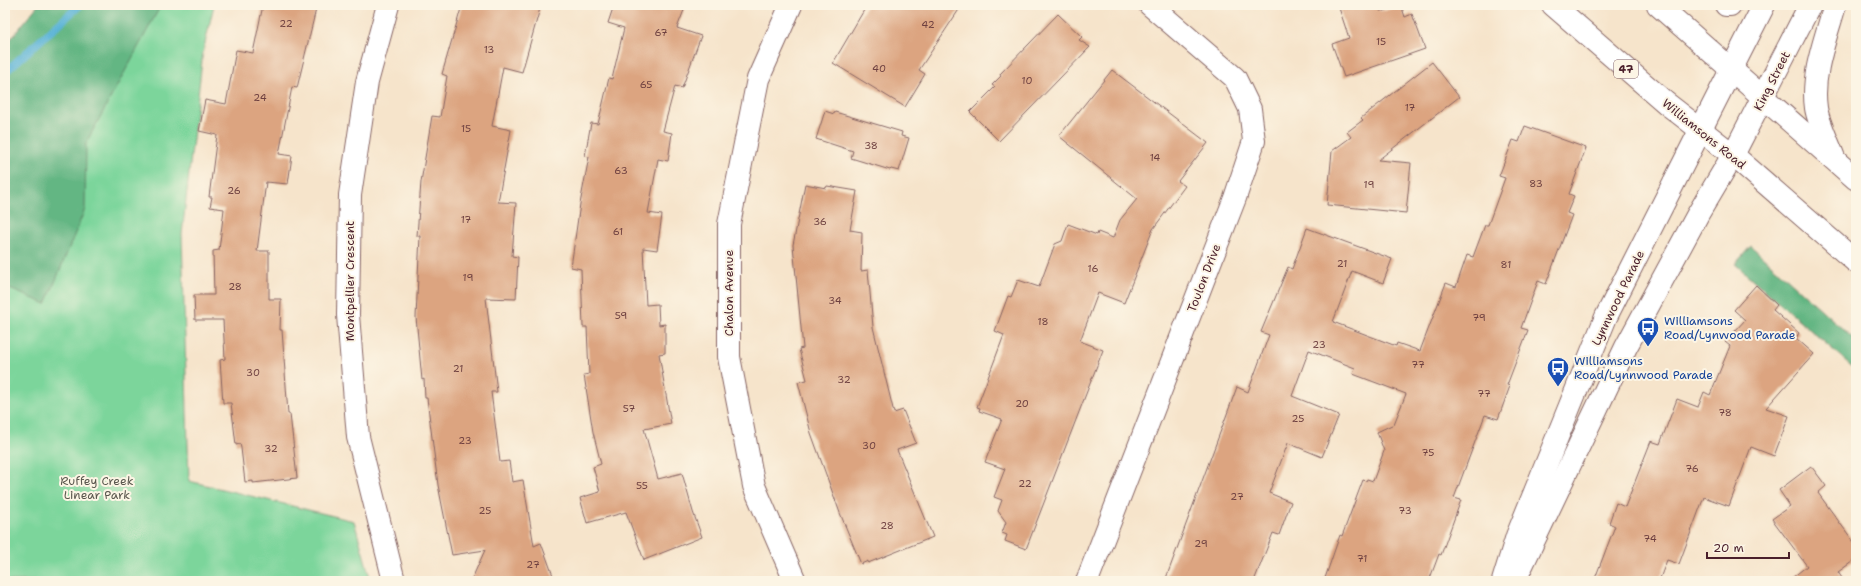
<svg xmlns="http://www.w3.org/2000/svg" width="1861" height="586" font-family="'Shantell Sans',sans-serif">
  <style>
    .green { fill: #7bd59b; stroke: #627a63 }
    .forest { fill: #64b683; stroke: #576a57 }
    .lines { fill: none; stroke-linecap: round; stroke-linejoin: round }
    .stream { stroke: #59b3d7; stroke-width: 8 }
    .building { fill: #dca480 }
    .street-casing { stroke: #866463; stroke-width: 24 }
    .secondary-casing { stroke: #866463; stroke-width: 24 }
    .primary-casing { stroke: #866463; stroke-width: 24 }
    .street { stroke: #fff; stroke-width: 22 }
    .secondary { stroke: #fff; stroke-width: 22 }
    .primary { stroke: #fff; stroke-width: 22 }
    .labels { text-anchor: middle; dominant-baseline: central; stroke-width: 4; stroke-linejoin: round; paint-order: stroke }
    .number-label { font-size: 10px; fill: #6e4040 }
    .shield { fill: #fcf5e5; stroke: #7f5f63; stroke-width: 1 }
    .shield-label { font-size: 11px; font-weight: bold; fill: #4a1f2b }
    .street-label { font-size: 12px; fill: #4a1f2b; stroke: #fcf5e5 }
    .transit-label { font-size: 12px; fill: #164399; stroke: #fcf5e5; text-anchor: start }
    .park-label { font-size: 12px; fill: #59564d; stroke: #fcf5e5 }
  </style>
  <rect width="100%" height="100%" fill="#fcf5e5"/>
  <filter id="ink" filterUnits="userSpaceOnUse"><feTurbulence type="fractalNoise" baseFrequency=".025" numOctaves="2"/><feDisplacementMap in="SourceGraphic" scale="8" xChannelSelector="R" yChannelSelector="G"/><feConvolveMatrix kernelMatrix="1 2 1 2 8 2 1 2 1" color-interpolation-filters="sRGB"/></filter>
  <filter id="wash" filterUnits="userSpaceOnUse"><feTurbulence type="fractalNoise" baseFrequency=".012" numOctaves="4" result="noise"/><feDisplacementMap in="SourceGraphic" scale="16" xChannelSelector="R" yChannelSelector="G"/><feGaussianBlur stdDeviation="0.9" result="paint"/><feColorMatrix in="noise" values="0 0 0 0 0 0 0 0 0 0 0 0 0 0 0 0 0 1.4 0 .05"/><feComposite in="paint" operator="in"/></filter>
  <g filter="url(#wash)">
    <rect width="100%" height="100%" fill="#f6e4cb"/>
    <!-- green -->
    <polygon class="green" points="104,5 214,5 203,52 182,234 189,481 354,521 371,581 5,581 5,257"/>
    <!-- forest -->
    <g class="forest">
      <polygon points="38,5 161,5 86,143 85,209 46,304 5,287 5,46"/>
      <polygon points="1751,246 1856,341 1856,370 1735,264"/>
    </g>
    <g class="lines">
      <!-- stream -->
      <polyline class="stream" points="5,72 80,5"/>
    </g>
    <g id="blocks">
      <!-- building -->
      <g class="building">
        <polygon points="263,5 314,5 314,8 316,9 297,88 292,87 279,154 292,156 288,184 266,182 257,251 269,251 269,299 281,299 280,330 282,330 288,414 290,414 297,478 253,483 253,481 245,482 241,448 240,444 236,445 231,403 223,403 220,360 225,359 223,320 195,320 194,295 214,295 213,251 219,250 224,209 210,207 212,197 209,197 217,135 199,131 205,100 226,104 236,50 253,53"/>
        <polygon points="462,5 541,5 522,72 503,67 492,126 511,130 498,202 516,203 512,256 518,257 516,299 486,298 497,392 491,392 500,462 509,461 512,482 523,480 534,546 541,543 555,581 471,581 485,550 452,555 438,485 427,398 425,398 424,379 422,380 416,317 420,236 417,236 421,182 432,116 440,117 447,76 442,74"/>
        <polygon points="614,5 686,5 677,28 701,36 682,88 675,86 663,131 672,133 668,161 658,159 648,213 662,215 657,250 643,248 646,305 658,304 659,325 665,324 665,353 659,354 671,424 644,429 658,479 682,473 693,512 702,537 644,560 626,512 587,523 580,498 600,492 593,467 601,464 593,432 584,375 589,374 587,327 583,327 581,269 571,267 580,204 589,157 585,156 591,123 598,124 609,78 612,79 624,28 608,23"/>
        <polygon points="867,5 962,5 919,70 925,74 905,107 833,63"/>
        <polygon points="1338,5 1378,5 1380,11 1384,10 1384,11 1401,5 1405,17 1412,14 1425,49 1344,77 1332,44 1349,38"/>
        <polygon points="1058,14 1082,37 1079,40 1090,47 999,141 970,112 995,87 992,85 1001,76 1000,74"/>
        <polygon points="1432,62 1459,97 1378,160 1411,163 1406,213 1327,205 1332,151 1351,137 1347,132 1363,120 1361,118"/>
        <polygon points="1112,70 1208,143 1178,181 1185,186 1153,229 1124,303 1098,293 1080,341 1103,350 1026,549 1005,541 1007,535 1002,533 1006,522 998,511 1002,500 994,497 1005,469 985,462 1002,419 979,411 980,408 977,407 1004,335 995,331 1008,296 1011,297 1018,280 1039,287 1055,244 1062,241 1068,224 1097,235 1098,232 1113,238 1120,220 1137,199 1059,136"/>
        <polygon points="825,111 834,114 835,112 902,132 901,136 909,138 899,171 891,169 890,170 851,158 853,151 816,139"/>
        <polygon points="1525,126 1586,148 1569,194 1574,196 1567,213 1572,215 1546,284 1538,281 1521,328 1528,330 1507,385 1510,386 1498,419 1485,415 1454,498 1461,500 1441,555 1439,554 1429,581 1324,581 1340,535 1342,536 1363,480 1366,481 1367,479 1373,481 1384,451 1377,432 1394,424 1406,394 1353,374 1355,368 1309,350 1292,396 1339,415 1322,457 1288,443 1269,493 1291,502 1279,535 1273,533 1254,581 1165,581 1237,387 1248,392 1269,335 1261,332 1288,267 1292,269 1307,228 1392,259 1383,283 1352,271 1333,322 1396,346 1397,343 1420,351 1446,283 1456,287 1467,255 1473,257 1485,225 1488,225 1505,178 1499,176 1513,140 1519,142"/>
        <polygon points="805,184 826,188 827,186 857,191 850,230 862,232 861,271 868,270 873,327 894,413 903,410 916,443 897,450 933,537 868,563 868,561 861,564 840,513 811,433 798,382 807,380 799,349 803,348 793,245"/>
        <polygon points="1756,285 1777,305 1773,310 1799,333 1796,338 1814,354 1766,408 1789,416 1774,456 1751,447 1729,506 1704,497 1679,564 1667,560 1659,581 1594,581 1615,526 1609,523 1616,503 1625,507 1651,441 1660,444 1677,399 1698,407 1704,392 1710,395 1730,346 1725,342 1745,320 1734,310"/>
        <polygon points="1811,466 1826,486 1818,493 1856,545 1856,559 1838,572 1844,581 1788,581 1807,566 1772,519 1790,506 1779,490"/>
      </g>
    </g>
  </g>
  <g filter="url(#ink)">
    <use href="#blocks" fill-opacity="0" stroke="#866463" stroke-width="1"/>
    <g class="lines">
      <!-- street casing -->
      <g class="street-casing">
        <g id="street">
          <polyline points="388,5 367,82 350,195 348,315 358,437 394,581"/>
          <polyline points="791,5 758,79 729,224 729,357 754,486 795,581"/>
          <polyline points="1087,581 1235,198 1254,141 1250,109 1235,78 1150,5"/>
        </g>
      </g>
      <!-- secondary casing -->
      <g class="secondary-casing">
        <g id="secondary">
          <polyline points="1515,580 1626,347 1698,214 1733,155"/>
          <polyline points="1503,581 1517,536 1606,317 1700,131"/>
        </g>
      </g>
      <!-- primary casing -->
      <g class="primary-casing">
        <g id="primary">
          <polyline points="1553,5 1666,103 1733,155 1856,262"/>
          <polyline points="1658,5 1856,179"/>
          <polyline points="1726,5 1730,5"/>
          <polyline points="1700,131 1764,5"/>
          <polyline points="1733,155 1810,5"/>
          <path d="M1834 158C1829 144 1818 122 1816 108 1811 74 1826 38 1835 5"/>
        </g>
      </g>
      <!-- street -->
      <use href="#street" class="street"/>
      <!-- secondary -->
      <use href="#secondary" class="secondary"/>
      <!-- primary -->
      <use href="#primary" class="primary"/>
    </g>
  </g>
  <!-- icons -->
  <defs>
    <g id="bus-pin" transform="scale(1.15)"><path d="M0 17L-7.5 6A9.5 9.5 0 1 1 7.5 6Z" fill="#1a4fb4" stroke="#fcf5e5"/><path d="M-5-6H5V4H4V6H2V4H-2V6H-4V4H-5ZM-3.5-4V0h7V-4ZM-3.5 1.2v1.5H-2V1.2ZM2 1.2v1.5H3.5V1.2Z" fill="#fff"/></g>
  </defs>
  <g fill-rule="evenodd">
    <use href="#bus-pin" x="1648" y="328"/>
    <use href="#bus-pin" x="1558" y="368"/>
  </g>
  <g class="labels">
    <!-- number labels -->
    <g class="number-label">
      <text x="286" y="23">22</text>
      <text x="928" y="24">42</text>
      <text x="661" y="32">67</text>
      <text x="1381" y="41">15</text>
      <text x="489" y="49">13</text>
      <text x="879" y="68">40</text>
      <text x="1027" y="80">10</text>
      <text x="646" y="84">65</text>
      <text x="260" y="97">24</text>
      <text x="1410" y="107">17</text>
      <text x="466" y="128">15</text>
      <text x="871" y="145">38</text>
      <text x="1155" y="157">14</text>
      <text x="621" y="170">63</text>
      <text x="1536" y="183">83</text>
      <text x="1369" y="184">19</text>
      <text x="234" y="190">26</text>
      <text x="466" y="219">17</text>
      <text x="820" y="221">36</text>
      <text x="618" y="231">61</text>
      <text x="1342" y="263">21</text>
      <text x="1506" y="264">81</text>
      <text x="1093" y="268">16</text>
      <text x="468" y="277">19</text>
      <text x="235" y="286">28</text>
      <text x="835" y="300">34</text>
      <text x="621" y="315">59</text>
      <text x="1479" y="317">79</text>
      <text x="1043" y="321">18</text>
      <text x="1319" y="344">23</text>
      <text x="1418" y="364">77</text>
      <text x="458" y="368">21</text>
      <text x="253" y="372">30</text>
      <text x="844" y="379">32</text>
      <text x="1484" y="393">77</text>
      <text x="1022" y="403">20</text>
      <text x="629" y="408">57</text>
      <text x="1725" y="412">78</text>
      <text x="1298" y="418">25</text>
      <text x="465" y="440">23</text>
      <text x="869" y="445">30</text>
      <text x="271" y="448">32</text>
      <text x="1428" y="452">75</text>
      <text x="1692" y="468">76</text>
      <text x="1025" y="483">22</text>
      <text x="642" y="485">55</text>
      <text x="1237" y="496">27</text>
      <text x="485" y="510">25</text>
      <text x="1405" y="510">73</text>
      <text x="887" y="525">28</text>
      <text x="1650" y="538">74</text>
      <text x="1201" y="543">29</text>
      <text x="1362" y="558">71</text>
      <text x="533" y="564">27</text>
    </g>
    <!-- shield labels -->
    <rect class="shield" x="1614" y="60" width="24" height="18" rx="3"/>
    <g class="shield-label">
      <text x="1626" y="69">47</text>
    </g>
    <!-- street labels -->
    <g class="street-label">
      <text transform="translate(1772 81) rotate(-63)">King Street</text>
      <text transform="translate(1704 134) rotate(39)">Williamsons Road</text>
      <text transform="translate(1204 278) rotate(-69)">Toulon Drive</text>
      <text transform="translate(350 281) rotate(-90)">Montpellier Crescent</text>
      <text transform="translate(729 293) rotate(-90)">Chalon Avenue</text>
      <text transform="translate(1618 298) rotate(-64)">Lynnwood Parade</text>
    </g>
    <!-- transit labels -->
    <g class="transit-label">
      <text x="1664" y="321">Williamsons<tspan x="1664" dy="14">Road/Lynwood Parade</tspan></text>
      <text x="1574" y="361">Williamsons<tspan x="1574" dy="14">Road/Lynnwood Parade</tspan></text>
    </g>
    <!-- park labels -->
    <g class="park-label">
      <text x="97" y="481">Ruffey Creek<tspan x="97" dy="14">Linear Park</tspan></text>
    </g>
  </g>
  <!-- margin -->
  <rect width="1861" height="586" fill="none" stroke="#fcf5e5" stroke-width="20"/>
  <!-- scale -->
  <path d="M1707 552v6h82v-6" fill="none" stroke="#4a1f2b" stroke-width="2"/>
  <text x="1713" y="552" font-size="12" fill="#4a1f2b" stroke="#fcf5e5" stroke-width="3" paint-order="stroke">20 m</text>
</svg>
